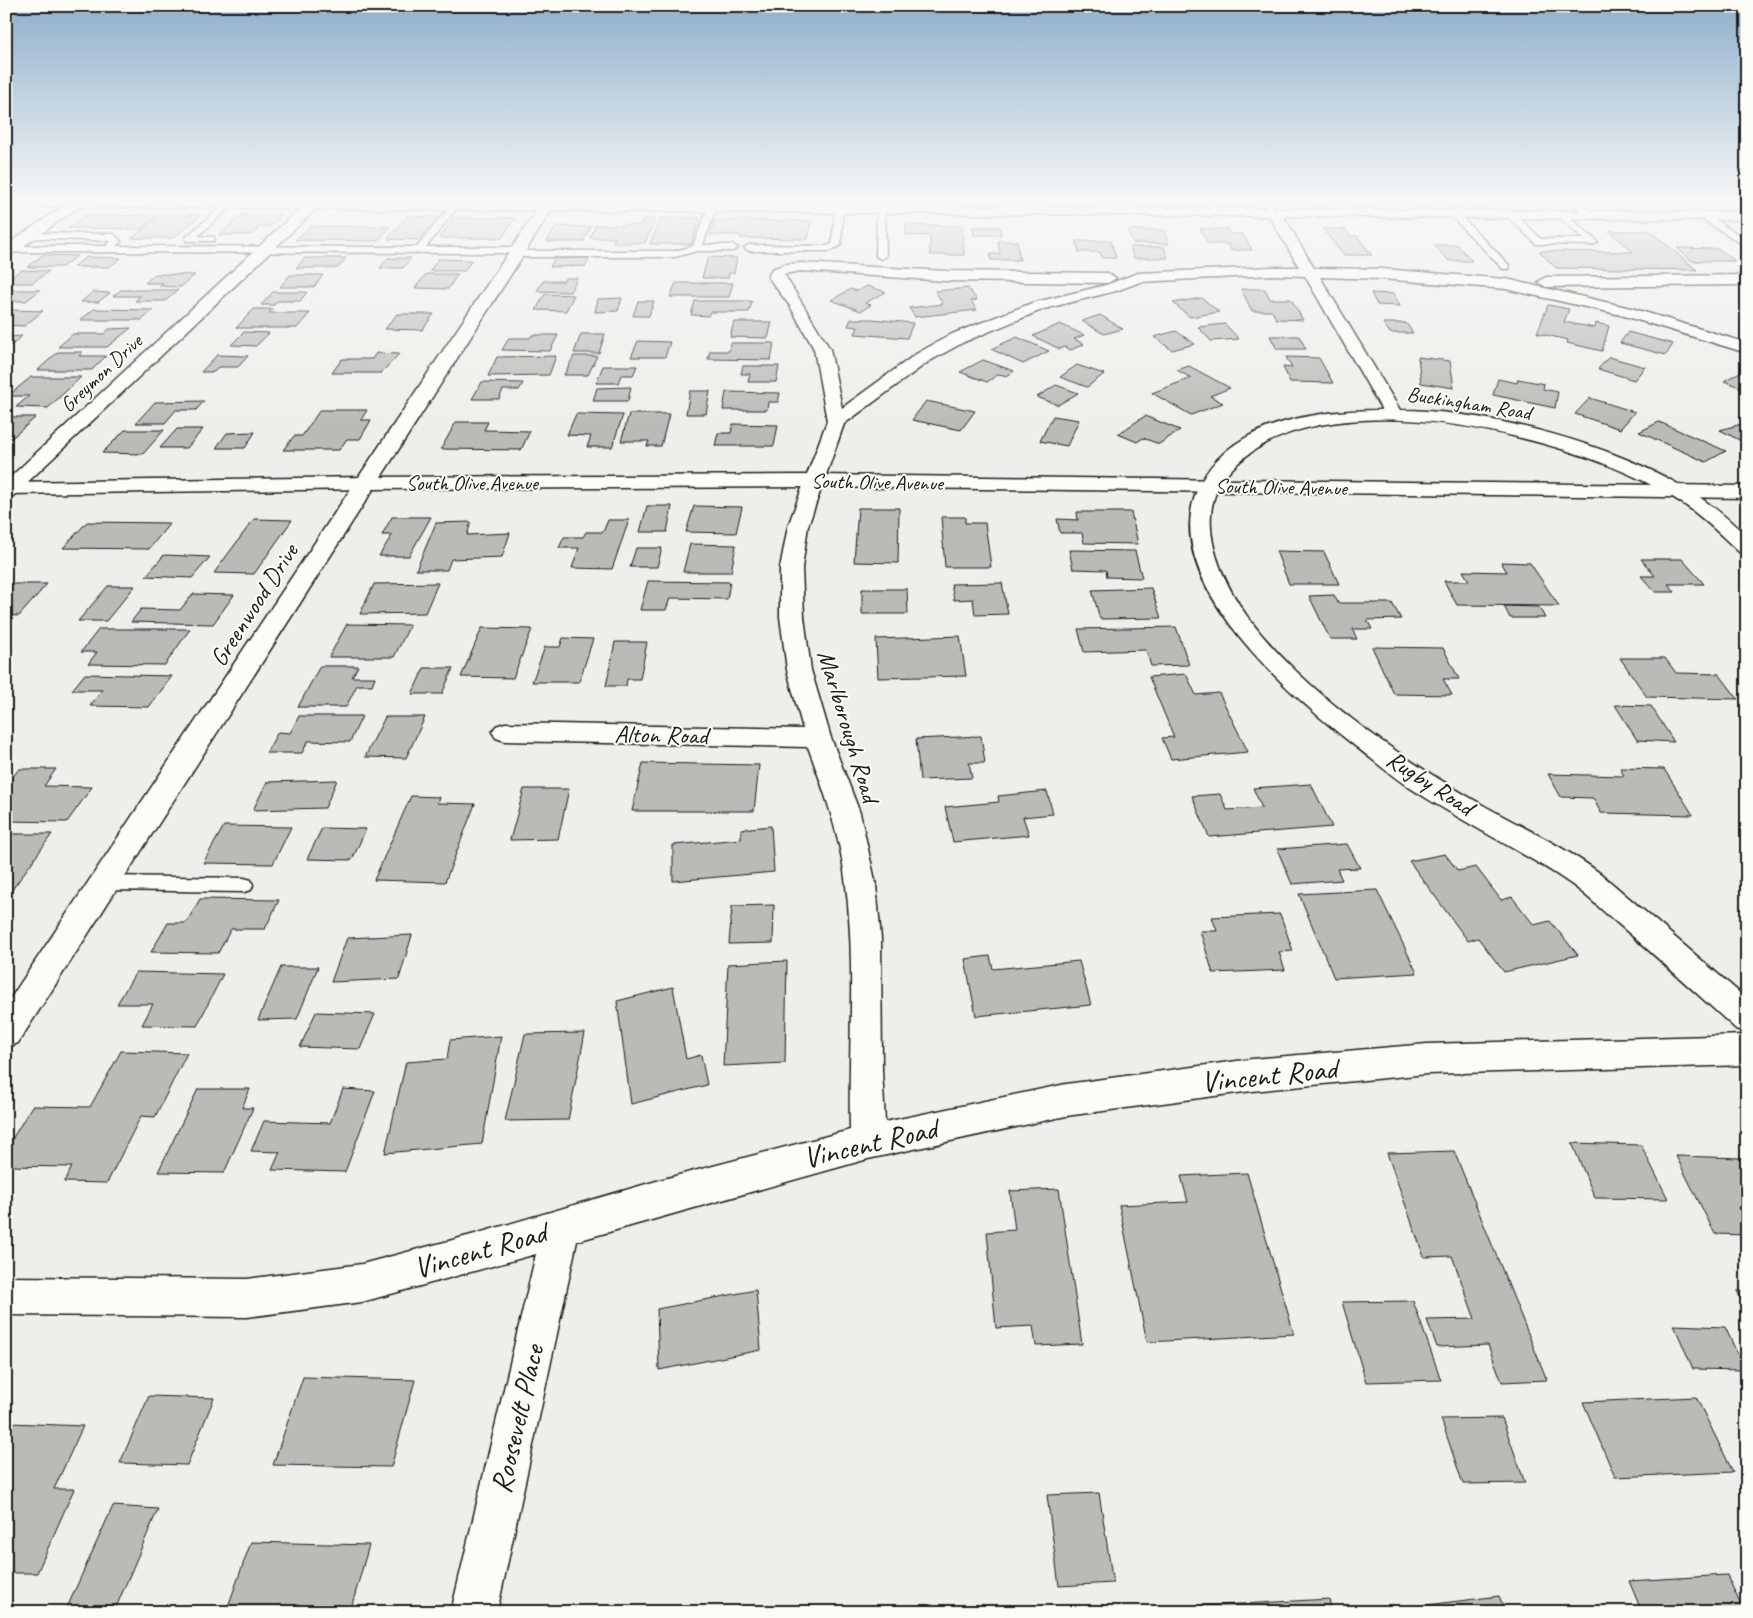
<svg xmlns="http://www.w3.org/2000/svg" width="1753" height="1618" font-family="Caveat,sans-serif">
  <style>
    .building { fill: #bbbab6; stroke: #1c1c1c }
    .lines { fill: none; stroke-linecap: round; stroke-linejoin: round }
    .service-casing { stroke: #1c1c1c; stroke-width: 3 }
    .minor-casing { stroke: #1c1c1c; stroke-width: 3 }
    .tertiary-casing { stroke: #1c1c1c; stroke-width: 3 }
    .primary-casing { stroke: #1c1c1c; stroke-width: 3 }
    .service { fill: #fdfcf7; fill-rule: evenodd }
    .minor { fill: #fdfcf7; fill-rule: evenodd }
    .tertiary { fill: #fdfcf7; fill-rule: evenodd }
    .primary { fill: #fdfcf7; fill-rule: evenodd }
    .labels { text-anchor: middle; dominant-baseline: central; stroke-width: 4; stroke-linejoin: round; paint-order: stroke }
    .far-street-label { font-size: 21px; fill: #1c1c1c; stroke: #fdfcf7 }
    .street-label { font-size: 25px; fill: #1c1c1c; stroke: #fdfcf7 }
    .near-street-label { font-size: 30px; fill: #1c1c1c; stroke: #fdfcf7 }
  </style>
  <rect width="100%" height="100%" fill="#f0eeea"/>
  <filter id="ink" filterUnits="userSpaceOnUse"><feTurbulence type="fractalNoise" baseFrequency=".02" numOctaves="2"/><feDisplacementMap in="SourceGraphic" scale="10" xChannelSelector="R" yChannelSelector="G"/><feConvolveMatrix kernelMatrix="1 2 1 2 8 2 1 2 1" color-interpolation-filters="sRGB"/></filter>
  <g filter="url(#ink)">
    <!-- building -->
    <g class="building">
      <polygon points="86,215 157,216 141,229 68,228"/>
      <polygon points="162,215 201,215 173,238 132,238"/>
      <polygon points="242,215 281,215 270,226 261,226 251,235 219,235"/>
      <polygon points="407,216 438,217 419,240 388,239"/>
      <polygon points="454,218 515,218 502,238 439,238"/>
      <polygon points="661,218 700,218 691,244 650,244"/>
      <polygon points="643,219 655,219 645,243 613,243 615,238 590,238 596,225 641,225"/>
      <polygon points="714,220 811,221 808,239 740,238 741,235 710,235"/>
      <polygon points="906,225 962,226 964,255 930,255 930,236 906,235"/>
      <polygon points="310,226 390,227 378,241 295,240"/>
      <polygon points="556,226 591,227 583,242 547,242"/>
      <polygon points="973,227 1000,227 1001,235 974,235"/>
      <polygon points="1200,229 1227,229 1230,234 1243,234 1252,250 1231,250 1228,244 1208,244"/>
      <polygon points="1323,229 1345,229 1350,236 1357,236 1372,255 1343,255"/>
      <polygon points="1128,230 1163,230 1169,244 1133,243"/>
      <polygon points="1609,231 1650,231 1697,270 1556,268 1539,251 1633,252"/>
      <polygon points="998,241 1017,241 1020,260 991,260 990,254 1000,254"/>
      <polygon points="1076,241 1111,241 1116,258 1102,258 1100,252 1079,252"/>
      <polygon points="1434,245 1457,245 1472,261 1449,261"/>
      <polygon points="1130,247 1164,247 1168,258 1134,258"/>
      <polygon points="1677,248 1719,249 1735,261 1692,261"/>
      <polygon points="43,255 77,256 62,267 27,267"/>
      <polygon points="86,257 121,258 109,267 73,267"/>
      <polygon points="708,257 737,258 734,273 729,273 728,278 702,278"/>
      <polygon points="305,258 346,258 338,268 296,268"/>
      <polygon points="388,258 411,258 403,268 380,268"/>
      <polygon points="589,258 586,266 550,267 554,259"/>
      <polygon points="438,259 472,260 464,271 430,271"/>
      <polygon points="21,270 49,271 32,283 14,283 6,286 6,281"/>
      <polygon points="155,274 195,275 181,287 159,286 163,283 145,283"/>
      <polygon points="426,274 458,274 448,289 415,288"/>
      <polygon points="290,275 323,275 314,287 280,287"/>
      <polygon points="565,278 577,278 570,292 537,291 543,281 564,281"/>
      <polygon points="676,283 733,283 729,297 670,297"/>
      <polygon points="867,286 886,292 865,303 871,305 861,311 831,300 851,289 857,291"/>
      <polygon points="968,288 977,300 971,301 977,310 915,317 909,308 943,304 935,291"/>
      <polygon points="1241,289 1265,289 1270,299 1291,299 1303,320 1276,319 1272,311 1252,311"/>
      <polygon points="6,290 40,290 26,301 11,301 6,305"/>
      <polygon points="121,290 178,290 165,301 135,301 140,296 113,296"/>
      <polygon points="93,292 110,293 98,302 81,302"/>
      <polygon points="273,292 307,292 300,301 277,301 274,305 261,305"/>
      <polygon points="1371,293 1394,294 1400,306 1377,305"/>
      <polygon points="545,294 574,295 566,311 536,310"/>
      <polygon points="622,298 618,311 595,312 598,299"/>
      <polygon points="1202,298 1219,312 1190,317 1173,303"/>
      <polygon points="638,301 654,301 649,316 633,316"/>
      <polygon points="695,301 752,301 749,312 710,312 708,316 691,315"/>
      <polygon points="1548,305 1569,309 1564,322 1595,328 1596,323 1609,326 1602,351 1567,343 1568,340 1537,333"/>
      <polygon points="94,309 153,310 142,320 81,320"/>
      <polygon points="254,309 273,309 269,313 310,313 297,328 236,328"/>
      <polygon points="9,310 43,311 24,326 6,325 6,312"/>
      <polygon points="397,314 434,314 422,330 385,329"/>
      <polygon points="1100,315 1123,329 1104,334 1082,321"/>
      <polygon points="851,319 872,319 913,323 907,338 855,334 858,327 848,326"/>
      <polygon points="734,322 772,322 768,338 730,337"/>
      <polygon points="1383,323 1406,323 1413,333 1390,333"/>
      <polygon points="1060,324 1084,335 1074,339 1084,344 1071,350 1064,347 1060,349 1033,336"/>
      <polygon points="1225,324 1239,339 1211,341 1198,327"/>
      <polygon points="131,328 107,347 58,347 73,334 104,334 109,329"/>
      <polygon points="1176,331 1195,344 1172,350 1154,337"/>
      <polygon points="244,332 269,333 256,346 231,345"/>
      <polygon points="1628,332 1673,344 1666,355 1620,343"/>
      <polygon points="581,334 605,334 599,353 574,353"/>
      <polygon points="532,335 558,335 550,351 502,350 509,338 530,338"/>
      <polygon points="22,336 11,346 6,346 6,337"/>
      <polygon points="1270,336 1299,336 1306,349 1277,349"/>
      <polygon points="1017,337 1049,351 1023,364 991,349"/>
      <polygon points="638,341 670,342 665,357 631,357"/>
      <polygon points="731,343 774,343 771,360 708,359 710,351 729,351"/>
      <polygon points="58,352 83,352 79,356 106,356 92,370 38,370"/>
      <polygon points="376,353 399,354 381,373 332,373 342,359 372,359"/>
      <polygon points="217,355 248,356 238,367 218,367 214,372 201,372"/>
      <polygon points="556,356 549,375 488,376 497,357"/>
      <polygon points="574,356 597,356 588,375 564,375"/>
      <polygon points="1286,357 1319,358 1333,383 1290,382 1283,367 1292,368"/>
      <polygon points="1418,357 1450,361 1454,388 1421,383"/>
      <polygon points="1609,357 1645,367 1634,380 1598,369"/>
      <polygon points="983,360 1014,371 1007,376 999,374 987,382 960,372"/>
      <polygon points="1077,365 1104,374 1087,387 1060,377"/>
      <polygon points="603,366 637,366 633,375 621,375 618,383 596,383"/>
      <polygon points="743,366 779,366 776,382 748,382 750,374 741,374"/>
      <polygon points="1189,366 1230,388 1210,396 1223,403 1191,415 1152,393 1191,378 1177,370"/>
      <polygon points="1747,368 1747,390 1724,381"/>
      <polygon points="31,377 81,377 48,408 16,407 29,396 8,396"/>
      <polygon points="1498,379 1517,383 1518,379 1544,384 1543,389 1558,392 1555,408 1493,395"/>
      <polygon points="482,382 523,383 519,390 503,390 499,399 472,399"/>
      <polygon points="1056,385 1078,393 1058,405 1037,397"/>
      <polygon points="631,387 628,401 593,401 597,388"/>
      <polygon points="690,391 710,391 706,414 686,414"/>
      <polygon points="726,392 780,393 778,402 768,402 767,410 723,410"/>
      <polygon points="1590,398 1635,412 1620,429 1575,414"/>
      <polygon points="204,401 196,410 176,410 165,423 136,423 155,402"/>
      <polygon points="926,401 975,411 961,430 912,420"/>
      <polygon points="320,410 367,410 361,420 371,420 360,439 347,439 339,450 283,450 294,436 302,436"/>
      <polygon points="576,414 623,415 612,447 587,447 591,436 567,435"/>
      <polygon points="629,414 669,414 661,446 647,446 649,441 621,441"/>
      <polygon points="1053,416 1079,420 1067,446 1040,441"/>
      <polygon points="1145,416 1180,430 1159,444 1143,438 1137,442 1118,434"/>
      <polygon points="6,417 36,417 6,443"/>
      <polygon points="456,422 488,422 484,430 530,431 521,450 441,449"/>
      <polygon points="1659,422 1726,451 1706,462 1639,432"/>
      <polygon points="1745,423 1747,444 1720,430"/>
      <polygon points="733,424 778,425 774,446 715,446 718,433 731,433"/>
      <polygon points="177,429 203,429 187,448 160,448"/>
      <polygon points="125,430 164,430 143,454 102,453"/>
      <polygon points="255,432 245,448 216,448 227,433"/>
      <polygon points="647,506 672,506 667,532 640,532"/>
      <polygon points="694,506 742,507 736,533 686,532"/>
      <polygon points="858,508 899,508 898,563 854,562"/>
      <polygon points="1077,512 1131,512 1138,544 1084,543 1082,533 1060,533 1057,519 1078,520"/>
      <polygon points="392,517 431,517 409,556 379,556 392,535 382,535"/>
      <polygon points="941,517 965,517 965,523 985,523 991,567 945,567"/>
      <polygon points="254,519 292,520 254,574 214,573"/>
      <polygon points="608,520 629,520 612,569 572,568 579,548 559,548 564,537 583,537 586,532 603,532"/>
      <polygon points="87,522 170,523 149,549 63,548"/>
      <polygon points="471,522 467,535 510,533 502,557 451,559 447,570 416,570 436,523"/>
      <polygon points="690,544 736,545 731,572 683,572"/>
      <polygon points="636,548 662,548 657,567 630,567"/>
      <polygon points="1069,550 1135,551 1142,578 1107,577 1106,570 1073,569"/>
      <polygon points="1276,551 1324,552 1339,584 1289,584"/>
      <polygon points="164,555 210,557 192,578 146,576"/>
      <polygon points="1641,559 1682,559 1704,584 1668,584 1675,592 1655,592 1641,576 1655,576"/>
      <polygon points="1501,562 1530,563 1559,606 1457,605 1444,581 1469,581 1463,571 1507,572"/>
      <polygon points="648,581 730,582 727,599 670,598 666,610 640,610"/>
      <polygon points="438,583 425,613 360,614 374,584"/>
      <polygon points="1002,583 1008,614 975,615 973,599 954,600 951,584"/>
      <polygon points="6,584 47,584 19,616 6,615"/>
      <polygon points="108,586 135,586 106,621 78,621"/>
      <polygon points="1151,588 1161,618 1100,619 1092,590"/>
      <polygon points="862,589 907,589 908,614 862,614"/>
      <polygon points="193,594 234,595 213,624 131,622 141,609 180,610"/>
      <polygon points="1334,595 1338,603 1392,603 1401,619 1367,620 1372,629 1352,629 1357,639 1330,639 1309,596"/>
      <polygon points="1504,606 1539,607 1545,618 1510,618"/>
      <polygon points="347,624 410,625 394,657 329,657"/>
      <polygon points="1176,627 1189,665 1151,666 1146,650 1084,652 1078,629"/>
      <polygon points="482,628 532,629 513,678 461,677"/>
      <polygon points="99,629 190,629 165,665 88,664 97,652 81,652"/>
      <polygon points="960,636 966,676 878,678 876,639"/>
      <polygon points="563,638 593,639 579,682 532,682 545,647 560,647"/>
      <polygon points="615,642 647,642 640,679 627,679 626,686 606,686"/>
      <polygon points="1372,647 1443,648 1459,679 1443,679 1452,695 1394,694"/>
      <polygon points="1620,658 1665,658 1676,673 1719,674 1738,699 1647,697"/>
      <polygon points="320,666 358,666 352,677 375,677 372,685 357,685 346,707 298,707"/>
      <polygon points="424,668 453,668 442,694 412,694"/>
      <polygon points="85,674 172,676 149,707 90,706 102,690 72,690"/>
      <polygon points="1186,674 1196,695 1219,693 1248,752 1171,759 1162,738 1174,737 1149,677"/>
      <polygon points="1615,705 1651,706 1674,742 1637,740"/>
      <polygon points="299,716 362,716 350,742 308,741 302,753 266,753 278,732 290,733"/>
      <polygon points="385,717 425,717 406,758 365,757"/>
      <polygon points="981,736 985,763 969,763 972,778 920,780 916,739"/>
      <polygon points="643,763 759,765 754,811 632,811"/>
      <polygon points="1620,768 1664,769 1693,815 1601,813 1593,798 1561,797 1548,774 1624,776"/>
      <polygon points="19,769 56,769 44,786 92,787 67,822 6,821 6,785"/>
      <polygon points="337,780 325,808 253,810 267,782"/>
      <polygon points="1311,784 1332,827 1209,837 1192,796 1220,794 1227,810 1262,808 1253,788"/>
      <polygon points="524,789 569,789 558,839 510,840"/>
      <polygon points="1047,791 1053,814 1023,817 1029,835 953,842 945,807 999,802 998,796"/>
      <polygon points="411,796 439,797 437,803 475,804 445,882 374,880"/>
      <polygon points="224,826 291,827 273,864 203,863"/>
      <polygon points="771,826 774,872 673,881 673,845 741,839 741,829"/>
      <polygon points="322,828 366,829 352,860 307,859"/>
      <polygon points="6,834 52,834 12,890 6,890"/>
      <polygon points="1347,844 1360,868 1337,869 1342,880 1292,884 1277,849"/>
      <polygon points="1445,854 1458,871 1476,867 1501,900 1512,897 1534,925 1550,921 1578,955 1504,972 1478,938 1468,941 1409,861"/>
      <polygon points="1377,890 1417,973 1334,978 1299,894"/>
      <polygon points="200,899 279,900 265,929 231,929 218,953 151,952 168,923 186,923"/>
      <polygon points="774,905 773,943 729,944 732,906"/>
      <polygon points="1280,914 1293,951 1279,952 1285,970 1213,973 1200,931 1217,931 1212,917"/>
      <polygon points="412,935 399,979 331,982 347,938"/>
      <polygon points="990,956 993,969 1079,961 1091,1005 976,1016 965,959"/>
      <polygon points="787,961 785,1063 723,1066 728,964"/>
      <polygon points="281,967 318,967 297,1019 258,1020"/>
      <polygon points="136,972 223,974 197,1026 142,1025 153,1004 117,1004"/>
      <polygon points="673,987 686,1059 701,1055 707,1085 631,1104 617,1001"/>
      <polygon points="316,1012 375,1014 360,1049 300,1047"/>
      <polygon points="585,1033 568,1120 505,1121 525,1034"/>
      <polygon points="501,1036 482,1144 385,1153 406,1062 447,1059 450,1040"/>
      <polygon points="121,1051 187,1053 155,1117 141,1116 107,1183 64,1182 72,1167 6,1166 6,1149 32,1106 90,1107"/>
      <polygon points="198,1089 250,1089 242,1108 253,1108 224,1173 158,1172"/>
      <polygon points="343,1089 375,1091 345,1172 272,1170 280,1152 251,1151 264,1121 330,1123"/>
      <polygon points="1572,1143 1641,1145 1668,1199 1595,1198"/>
      <polygon points="1454,1151 1547,1380 1502,1382 1488,1345 1437,1347 1427,1320 1475,1319 1452,1256 1424,1257 1387,1153"/>
      <polygon points="1676,1156 1741,1158 1747,1169 1747,1235 1715,1234"/>
      <polygon points="1247,1173 1294,1334 1147,1342 1119,1205 1188,1202 1181,1176"/>
      <polygon points="1059,1189 1082,1344 1036,1346 1033,1326 996,1328 987,1232 1015,1230 1010,1191"/>
      <polygon points="756,1290 761,1350 659,1370 657,1309"/>
      <polygon points="1737,1291 1747,1291 1747,1311"/>
      <polygon points="1413,1301 1441,1380 1366,1382 1342,1302"/>
      <polygon points="1674,1325 1725,1327 1745,1370 1693,1369"/>
      <polygon points="303,1377 415,1380 391,1467 273,1465"/>
      <polygon points="149,1396 214,1398 187,1465 120,1463"/>
      <polygon points="1696,1397 1733,1472 1615,1477 1583,1402"/>
      <polygon points="1502,1418 1525,1483 1463,1484 1441,1419"/>
      <polygon points="11,1423 83,1426 54,1489 74,1489 37,1573 9,1573 6,1580 6,1433"/>
      <polygon points="1099,1493 1113,1583 1059,1586 1047,1495"/>
      <polygon points="113,1506 158,1509 114,1612 65,1612"/>
      <polygon points="251,1542 369,1545 350,1612 226,1612"/>
      <polygon points="1727,1575 1744,1612 1642,1612 1629,1581"/>
      <polygon points="1499,1596 1506,1612 1421,1612 1419,1606"/>
      <polygon points="1329,1599 1332,1612 1172,1612 1171,1608"/>
    </g>
    <g class="lines">
      <!-- service casing -->
      <g class="service-casing">
        <g id="service">
          <polygon points="287,199 296,199 289,206 283,206 282,204"/>
          <polygon points="730,199 738,199 735,208 731,211 727,208"/>
          <polygon points="764,199 772,199 769,210 762,208"/>
          <polygon points="852,199 860,199 858,211 851,209"/>
          <polygon points="951,199 959,199 959,212 952,210"/>
          <polygon points="1259,199 1268,199 1278,212 1277,214 1271,214"/>
          <polygon points="1567,199 1576,199 1594,215 1587,217"/>
          <polygon points="227,202 234,204 198,236 214,237 214,241 186,241 186,237"/>
          <polygon points="455,203 459,206 426,247 518,247 521,248 522,251 675,251 693,246 708,208 712,205 716,208 703,245 733,245 738,248 733,251 697,251 675,257 517,257 514,256 513,253 6,252 6,246 106,246 111,241 27,238 26,236 30,233 114,234 121,241 116,246 417,247 452,204"/>
          <polygon points="839,206 843,209 841,245 830,251 749,251 744,248 749,245 826,246 832,244 835,209"/>
          <polygon points="881,206 885,209 886,256 881,259 876,256 877,209"/>
          <polygon points="1451,212 1457,212 1509,265 1509,269 1503,269 1451,216"/>
          <polygon points="1507,212 1513,212 1541,239 1584,239 1557,215 1564,213 1598,242 1593,245 1536,244 1507,216"/>
          <polygon points="1700,214 1706,214 1747,240 1747,247 1700,218"/>
          <polygon points="104,876 244,878 251,880 253,885 251,890 244,892 104,890 97,888 95,883 97,878"/>
        </g>
      </g>
      <!-- minor casing -->
      <g class="minor-casing">
        <g id="minor">
          <polygon points="74,199 83,199 86,202 11,255 6,256 6,245"/>
          <polygon points="441,199 455,199 448,209 443,210 436,206"/>
          <polygon points="645,199 659,199 653,210 648,211 641,207"/>
          <polygon points="1000,199 1014,199 1016,211 1014,214 1004,214"/>
          <polygon points="313,200 318,201 320,204 318,207 13,496 6,498 6,481 308,201"/>
          <polygon points="546,203 553,207 524,254 18,1043 6,1048 6,1005 539,207"/>
          <path d="M1274 208 1281 212 1314 268 1382 269 1506 279 1631 308 1747 343V353L1621 315 1506 289 1382 279 1320 277 1400 410C1487 410 1620 446 1693 493 1713 505 1730 521 1747 536V553L1739 552C1721 535 1703 517 1682 503 1635 472 1575 451 1521 438 1440 417 1303 401 1237 464 1222 478 1213 492 1211 514 1208 549 1227 588 1247 616 1303 692 1399 757 1481 804 1521 827 1564 846 1601 874L1747 999V1033L1736 1029C1696 993 1656 956 1615 921 1599 908 1585 893 1568 882 1550 869 1531 859 1512 848 1477 828 1441 808 1407 786 1389 774 1372 759 1355 746 1289 694 1145 572 1204 477 1239 420 1322 410 1382 410L1305 276 1272 275 1140 282 1116 291 1044 309 964 342 928 362 844 424 808 526 802 568 804 617 811 670 831 738 860 813 876 885 881 939 882 1070 885 1122 1066 1084 1252 1059 1427 1044 1747 1035V1065L1427 1074 1252 1091 1066 1116 868 1159 577 1241 497 1612H451L536 1254 362 1302 247 1317 6 1315V1277L247 1279 362 1264 475 1234 660 1180 850 1130C848 1049 856 966 846 886 841 838 825 793 808 747L505 741 496 738 492 732 496 726 505 723 803 729 787 670 780 617V568L788 526 827 421 814 349 790 306 768 277 772 269 786 264 801 263 946 271 1108 273 1116 278 1108 283 946 281 801 271 784 274 830 349 842 408 916 354 952 334 1032 303 1106 285 1138 273 1272 267H1299L1267 212Z"/>
          <polygon points="1747,275 1747,285 1546,287 1538,282 1546,277"/>
        </g>
      </g>
      <!-- tertiary casing -->
      <g class="tertiary-casing">
        <polygon id="tertiary" points="816,475 1747,486 1747,498 816,487 367,489 6,494 6,482 367,477"/>
      </g>
      <!-- primary casing -->
      <g class="primary-casing">
        <polygon id="primary" points="6,199 1747,212 1747,220 6,206"/>
      </g>
      <!-- service -->
      <use href="#service" class="service"/>
      <!-- minor -->
      <use href="#minor" class="minor"/>
      <!-- tertiary -->
      <use href="#tertiary" class="tertiary"/>
      <!-- primary -->
      <use href="#primary" class="primary"/>
    </g>
  </g>
  <!-- sky -->
  <linearGradient id="sky" x2="0" y2="1"><stop stop-color="#8eafcc"/><stop offset="0.47" stop-color="#f8f7f6"/><stop offset="1" stop-color="#f8f7f6" stop-opacity="0"/></linearGradient>
  <rect width="1753" height="426" fill="url(#sky)"/>
  <g class="labels">
    <!-- far-street labels -->
    <g class="far-street-label">
      <text transform="translate(101 373) rotate(-43)">Greymon Drive</text>
      <text transform="translate(1469 403) rotate(9)">Buckingham Road</text>
      <text transform="translate(877 482) rotate(1)">South Olive Avenue</text>
      <text x="472" y="483">South Olive Avenue</text>
      <text transform="translate(1281 487) rotate(1)">South Olive Avenue</text>
    </g>
    <!-- street labels -->
    <g class="street-label">
      <text transform="translate(254 605) rotate(-57)">Greenwood Drive</text>
      <text transform="translate(848 726) rotate(73)">Marlborough Road</text>
      <text transform="translate(661 735) rotate(1)">Alton Road</text>
      <text transform="translate(1430 783) rotate(33)">Rugby Road</text>
    </g>
    <!-- near-street labels -->
    <g class="near-street-label">
      <text transform="translate(1269 1075) rotate(-6)">Vincent Road</text>
      <text transform="translate(870 1143) rotate(-13)">Vincent Road</text>
      <text transform="translate(480 1250) rotate(-16)">Vincent Road</text>
      <text transform="translate(517 1419) rotate(-77)">Roosevelt Place</text>
    </g>
  </g>
  <!-- margin -->
  <rect width="1753" height="1618" fill="none" stroke="#fdfcf7" stroke-width="25"/>
  <rect x="12" y="12" width="1728" height="1593" fill="none" stroke="#1c1c1c" stroke-width="2" filter="url(#ink)"/>
</svg>
